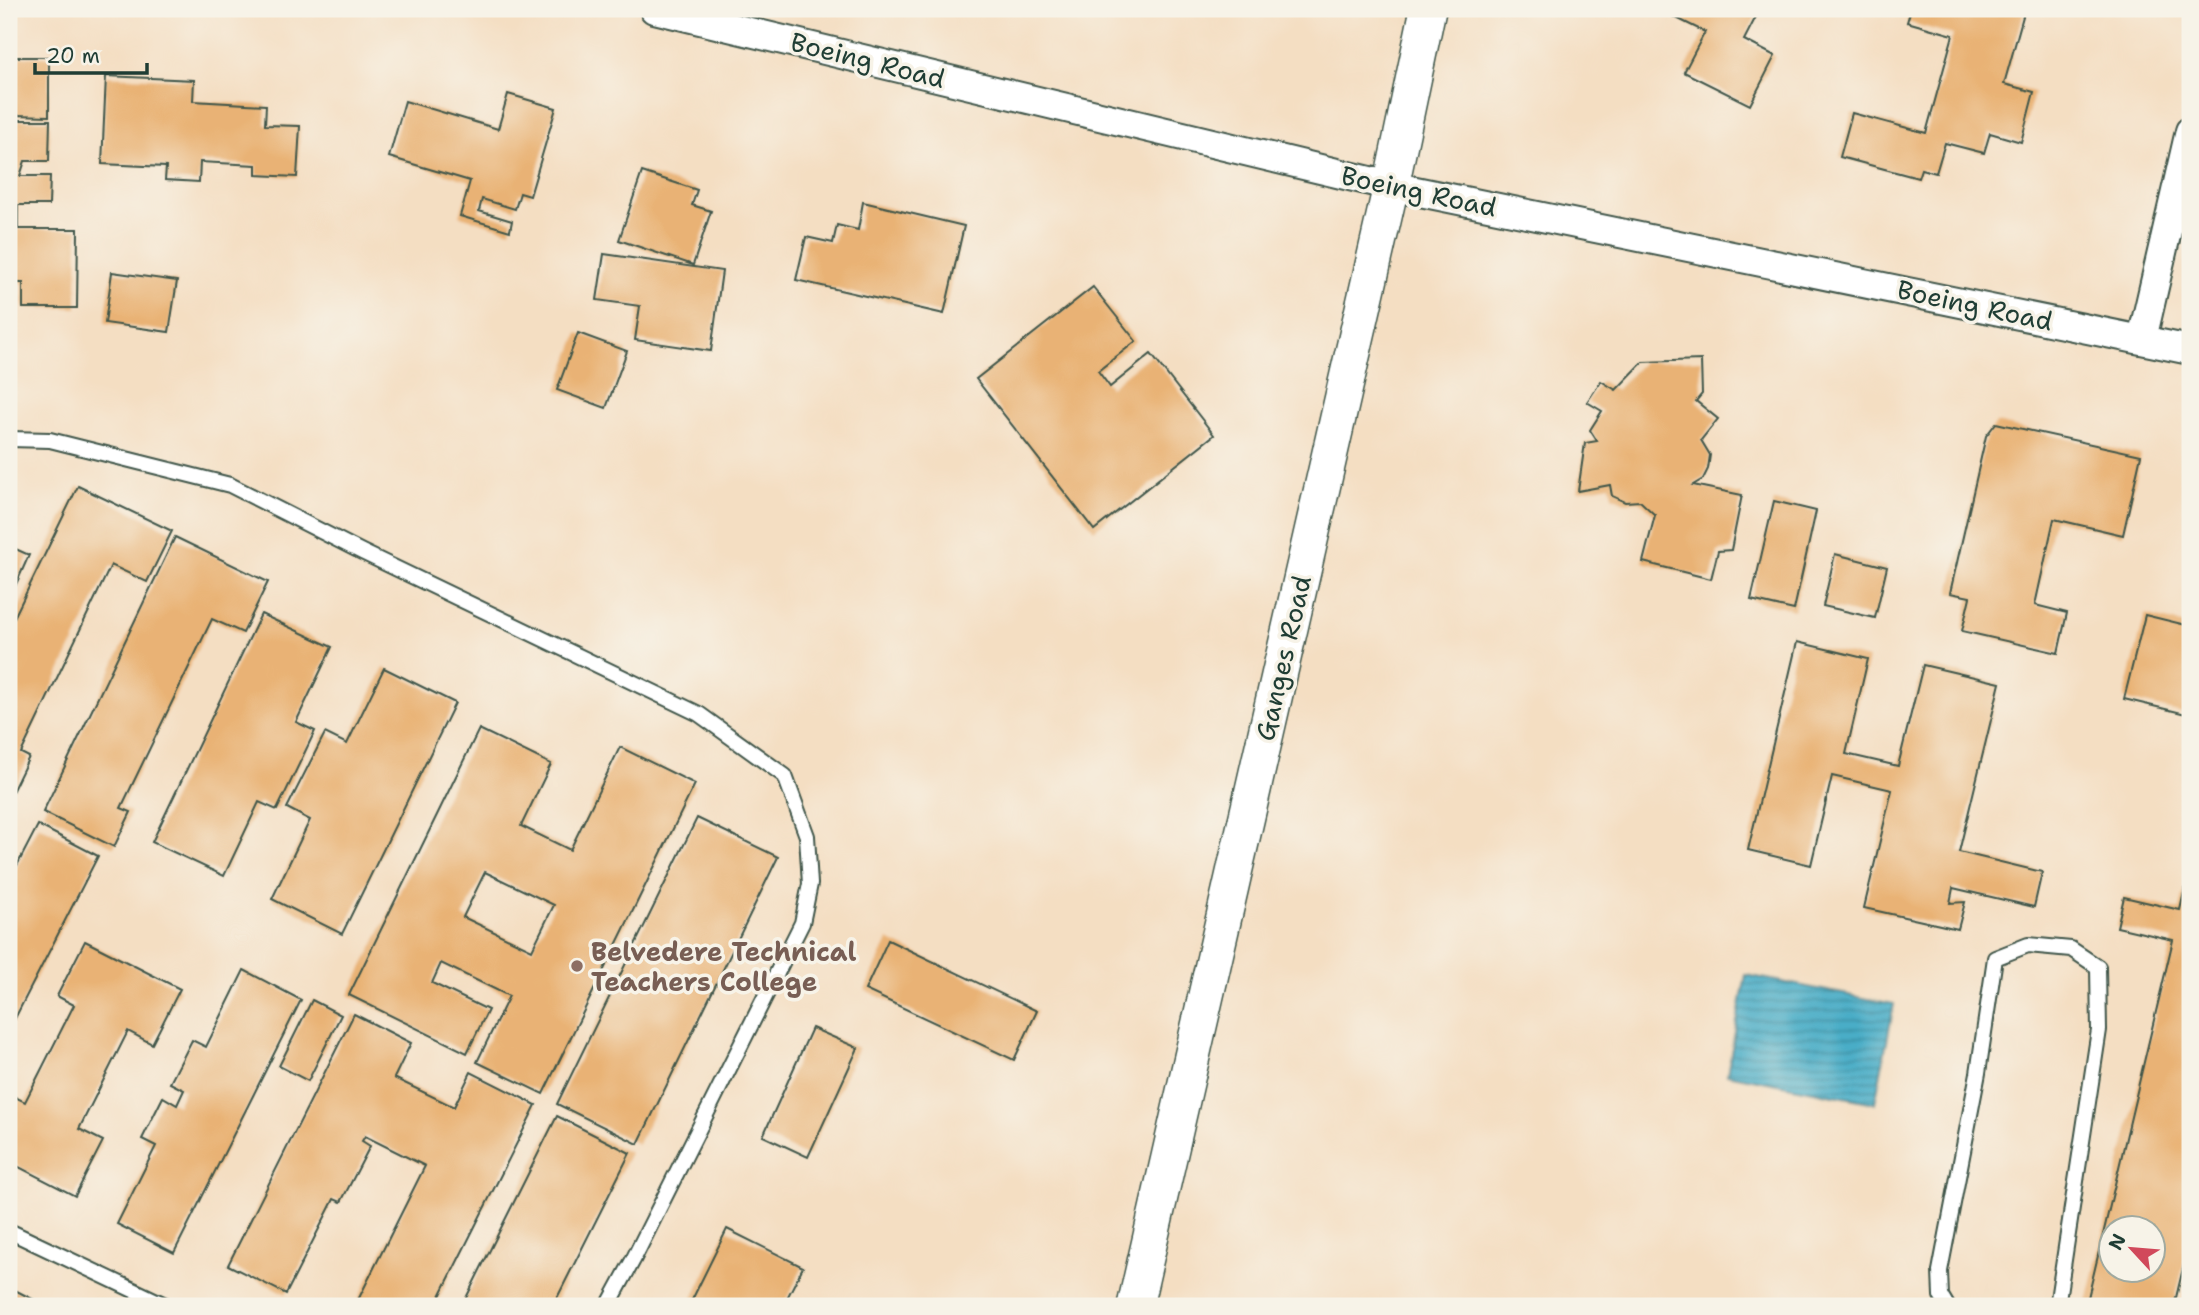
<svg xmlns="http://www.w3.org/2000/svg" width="2199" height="1315" font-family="'Shantell Sans',sans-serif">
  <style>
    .water { fill: url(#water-rules); stroke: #34757e; stroke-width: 2 }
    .building { fill: #e9b274; fill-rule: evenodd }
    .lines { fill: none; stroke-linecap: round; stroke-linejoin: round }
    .service-casing { stroke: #3f5549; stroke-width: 18 }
    .minor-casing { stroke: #3f5549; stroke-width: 32 }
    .tertiary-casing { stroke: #3f5549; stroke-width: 38 }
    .service { stroke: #fff; stroke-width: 14 }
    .minor { stroke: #fff; stroke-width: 28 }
    .tertiary { stroke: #fff; stroke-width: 35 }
    .education-dot { fill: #8d6e63; stroke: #f7f3e8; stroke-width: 2.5 }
    .labels { text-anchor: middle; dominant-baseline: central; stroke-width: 7; stroke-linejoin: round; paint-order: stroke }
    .street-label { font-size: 26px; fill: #1f3d34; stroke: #f7f3e8 }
    .education-label { font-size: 26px; font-weight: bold; fill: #785e54; stroke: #f7f3e8; text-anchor: start }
  </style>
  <defs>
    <pattern id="water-rules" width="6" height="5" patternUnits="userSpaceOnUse" patternTransform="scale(1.75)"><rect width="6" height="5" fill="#48adc7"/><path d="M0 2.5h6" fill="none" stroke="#3b8ea2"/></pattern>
  </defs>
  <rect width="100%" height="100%" fill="#f7f3e8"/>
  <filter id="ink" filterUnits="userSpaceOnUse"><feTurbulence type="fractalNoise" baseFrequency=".0143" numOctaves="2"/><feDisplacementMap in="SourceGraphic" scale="14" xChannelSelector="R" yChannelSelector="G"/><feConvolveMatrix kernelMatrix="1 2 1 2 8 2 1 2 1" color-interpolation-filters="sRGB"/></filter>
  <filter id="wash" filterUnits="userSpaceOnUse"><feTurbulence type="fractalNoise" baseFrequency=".00686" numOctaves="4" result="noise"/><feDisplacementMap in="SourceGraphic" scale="28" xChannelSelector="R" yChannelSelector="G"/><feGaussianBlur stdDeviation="1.57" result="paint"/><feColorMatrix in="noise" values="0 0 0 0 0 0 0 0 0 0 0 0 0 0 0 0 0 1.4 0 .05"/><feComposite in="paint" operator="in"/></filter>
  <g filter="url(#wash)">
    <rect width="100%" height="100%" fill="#f4dec2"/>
    <!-- water -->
    <polygon class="water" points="1746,975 1894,1004 1875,1103 1727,1074"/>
    <g id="blocks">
      <!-- building -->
      <g class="building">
        <polygon points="1658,9 1760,9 1744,40 1775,56 1750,105 1684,72 1705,32"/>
        <polygon points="1911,9 2025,9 2004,84 2034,92 2021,142 1990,133 1984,153 1945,143 1936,173 1921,169 1918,178 1840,157 1852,113 1926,133 1953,35 1907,22"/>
        <polygon points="9,57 49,57 49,116 17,115 17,120 50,120 49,161 25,161 20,176 50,176 49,205 18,205 18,229 78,229 77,308 23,308 23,283 9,283"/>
        <polygon points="106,76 194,80 193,101 266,105 265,125 300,126 297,177 256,175 256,165 200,162 199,182 165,180 166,167 102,164"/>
        <polygon points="508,94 556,108 530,196 520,193 515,209 482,199 479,211 512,221 510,231 460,216 470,181 389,157 405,101 498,129"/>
        <polygon points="642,172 697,190 692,205 711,211 693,265 619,240"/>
        <polygon points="863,202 964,226 944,314 796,280 806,237 833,243 837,225 858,230"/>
        <polygon points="604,254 722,271 711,351 635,340 640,306 597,300"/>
        <polygon points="112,272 177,281 169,332 105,323"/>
        <polygon points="1093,287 1136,341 1098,371 1110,387 1151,354 1214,435 1094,530 976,379"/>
        <polygon points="578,333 627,351 606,408 557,390"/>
        <polygon points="1701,360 1702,394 1696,401 1718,419 1701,440 1710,455 1708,469 1703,479 1693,485 1742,495 1731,550 1718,551 1711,579 1643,562 1655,515 1640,501 1625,502 1612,496 1610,485 1578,491 1585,443 1597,441 1590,430 1602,411 1587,402 1601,381 1616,390 1643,362"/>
        <polygon points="1996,423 2141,455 2123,535 2054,519 2035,605 2067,613 2058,653 1962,631 1970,597 1950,593 1986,436"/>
        <polygon points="78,486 172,531 147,582 111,565 21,753 29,757 11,794 9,793 9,628"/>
        <polygon points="1774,501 1816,511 1794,610 1751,600"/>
        <polygon points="175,537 268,582 243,633 212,619 121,808 131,812 114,847 43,812"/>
        <polygon points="9,546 29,555 9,600"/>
        <polygon points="1835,554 1887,567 1875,618 1823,606"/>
        <polygon points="261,614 332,647 296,722 315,731 277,810 259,802 224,876 152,842"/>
        <polygon points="2145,615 2190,626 2190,715 2124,699"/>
        <polygon points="1797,642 1868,659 1846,754 1898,766 1923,665 2000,683 1959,852 2042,872 2034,907 1953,888 1950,903 1965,902 1958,929 1864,908 1892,790 1832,776 1811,865 1748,850"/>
        <polygon points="384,668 455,703 342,934 272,899 310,820 287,808 325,733 347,744"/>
        <path d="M479 729 551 764 521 826 570 850 620 747 695 784 543 1094 477 1062 509 996 441 963 432 983 488 1010 467 1053 349 995ZM485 872 554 905 532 950 463 917Z"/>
        <polygon points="697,818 778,857 638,1144 557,1104"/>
        <polygon points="38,825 98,856 9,1030 9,881"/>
        <path d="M2189 870 2190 1239 2174 1306H2103L2087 1302 2173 940 2117 927 2124 897 2180 910ZM2111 1228H2154V1270H2111Z"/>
        <polygon points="888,940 1037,1011 1014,1060 865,990"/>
        <polygon points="85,941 180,989 152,1044 128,1031 79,1129 103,1141 75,1196 9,1162 9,1094 25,1102 74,1005 57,996"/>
        <polygon points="244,970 301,1000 174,1253 117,1224 156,1146 142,1139 163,1097 177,1105 184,1090 170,1083 192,1040 206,1047"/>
        <polygon points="312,1000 341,1015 308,1081 279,1066"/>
        <polygon points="354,1014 411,1043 394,1078 454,1107 471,1072 536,1105 435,1306 355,1306 425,1166 365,1136 362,1141 370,1146 341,1202 334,1199 286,1294 228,1265"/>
        <polygon points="812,1028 858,1048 808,1157 763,1136"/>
        <polygon points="557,1116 630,1153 553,1306 462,1306"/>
        <polygon points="727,1229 803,1267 783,1306 689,1306"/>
        <polygon points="9,1287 46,1306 9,1306"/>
      </g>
    </g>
  </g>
  <g filter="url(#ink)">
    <use href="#blocks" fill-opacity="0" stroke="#3f5549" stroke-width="2"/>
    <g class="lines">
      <!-- service casing -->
      <g class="service-casing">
        <g id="service">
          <polyline points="9,439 50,440 230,485 362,552 699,714 785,776 807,836 810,884 802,923 633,1260 608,1306"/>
          <polyline points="9,1231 167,1306"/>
          <polyline points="1947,1306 1941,1296 1940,1271 1978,1073 1995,958 2028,945 2071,949 2098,967 2099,1030 2057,1306"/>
        </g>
      </g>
      <!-- minor casing -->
      <g class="minor-casing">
        <g id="minor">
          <polyline points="654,9 1391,186 2190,350"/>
          <polyline points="2142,339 2190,131"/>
        </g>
      </g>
      <!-- tertiary casing -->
      <g class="tertiary-casing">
        <polyline id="tertiary" points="1135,1306 1391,186 1428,9"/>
      </g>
      <!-- service -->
      <use href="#service" class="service"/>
      <!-- minor -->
      <use href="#minor" class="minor"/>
      <!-- tertiary -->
      <use href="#tertiary" class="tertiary"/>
    </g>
  </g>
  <!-- markers -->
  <circle class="education-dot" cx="577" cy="966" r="7"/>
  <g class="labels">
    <!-- street labels -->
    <g class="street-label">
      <text transform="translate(868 60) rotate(14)">Boeing Road</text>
      <text transform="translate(1419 191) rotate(12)">Boeing Road</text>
      <text transform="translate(1975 305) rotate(12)">Boeing Road</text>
      <text transform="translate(1283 658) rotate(-77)">Ganges Road</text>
    </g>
    <!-- education labels -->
    <g class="education-label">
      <text x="591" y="951">Belvedere Technical<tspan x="591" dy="30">Teachers College</tspan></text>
    </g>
  </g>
  <!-- margin -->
  <rect width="2199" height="1315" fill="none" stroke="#f7f3e8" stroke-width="35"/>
  <!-- north arrow -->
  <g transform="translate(2132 1249) rotate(296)"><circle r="33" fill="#f7f3e8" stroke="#a1aaa0" stroke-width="2"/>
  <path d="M0-5L12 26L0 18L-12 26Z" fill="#d1495b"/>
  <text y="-10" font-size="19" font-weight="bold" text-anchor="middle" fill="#1f3d34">N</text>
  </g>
  <!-- scale -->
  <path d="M35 63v10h112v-10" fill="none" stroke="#1f3d34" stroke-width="3.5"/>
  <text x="46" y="63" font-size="21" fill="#1f3d34" stroke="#f7f3e8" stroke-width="5" paint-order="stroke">20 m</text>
</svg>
